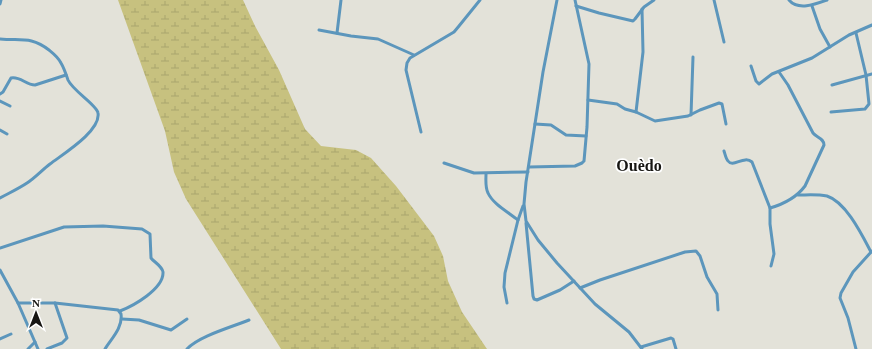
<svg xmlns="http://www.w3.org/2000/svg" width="872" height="349" font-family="'Times New Roman',serif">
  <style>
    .wetland { fill: url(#wetland-marsh) }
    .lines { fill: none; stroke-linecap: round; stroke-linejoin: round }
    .street { stroke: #5c96bc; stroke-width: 3 }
    .labels { text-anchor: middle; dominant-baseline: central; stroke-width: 3.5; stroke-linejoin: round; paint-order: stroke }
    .quarter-label { font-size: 16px; font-weight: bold; fill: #171613; stroke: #fff }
  </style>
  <defs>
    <pattern id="wetland-marsh" width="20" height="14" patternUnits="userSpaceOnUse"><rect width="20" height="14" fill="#c7c17f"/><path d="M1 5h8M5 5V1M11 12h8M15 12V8" fill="none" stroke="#aaa56d"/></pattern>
  </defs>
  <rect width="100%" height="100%" fill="#e3e2d9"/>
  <!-- wetland -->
  <polygon class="wetland" points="118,0 243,0 255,26 279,70 305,129 321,146 356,150 371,158 396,186 434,236 443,256 448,281 462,312 487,349 281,349 186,199 174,172 165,131"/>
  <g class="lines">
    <!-- street -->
    <g class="street">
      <polyline points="557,0 543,72 526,182 524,204 526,221 538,240 557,263 595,304 629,332 642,349"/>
      <polyline points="714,0 724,42"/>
      <path d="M789 0C798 11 816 4 827 0"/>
      <polyline points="0,4 1,0"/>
      <polyline points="576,6 599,13 633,21 635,19 644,7 654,0"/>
      <polyline points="812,6 820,29 830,47"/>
      <polyline points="319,30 351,36 378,39 414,55"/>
      <polyline points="337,33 341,0"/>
      <path d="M0 39C21 41 31 36 49 50 54 54 58 57 61 63 64 68 66 74 68 80 73 91 97 105 98 113 101 131 63 154 50 164 42 170 35 178 27 183 18 189 9 193 0 198"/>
      <polyline points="751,66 756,81 759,84 772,74 812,58 849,35 872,25"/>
      <polyline points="832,85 872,74"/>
      <path d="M0 94 3 92 11 78C20 76 26 85 35 85L66 75"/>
      <polyline points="588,100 617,104 625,109 636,112 655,121 688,116 700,110 719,103 722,104 726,124"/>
      <polyline points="0,101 10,106"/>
      <polyline points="636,112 643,52 642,9"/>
      <polyline points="831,112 865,109 869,104 866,75 856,33"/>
      <polyline points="691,115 693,57"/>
      <polyline points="535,124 551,125 566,135 586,136"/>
      <polyline points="0,130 7,134"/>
      <polyline points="421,132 406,70 407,63 410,58 454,32 459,26 480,0"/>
      <path d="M724 151C725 154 726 159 728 161 733 168 744 155 752 162L770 208V224L774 254 771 266"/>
      <polyline points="444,163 474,173 528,172"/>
      <polyline points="529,167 575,166 582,163 584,161 587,127 589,64 575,0"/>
      <path d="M486 174C486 180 485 187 488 193 493 204 508 212 518 220"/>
      <path d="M798 195C807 195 817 194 827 196 846 202 862 235 871 252"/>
      <path d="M770 208C784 204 796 198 805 186L824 145C824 138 817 138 813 133L788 85 779 72"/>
      <polyline points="526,223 533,296 534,299 537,300 560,290 574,281"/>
      <path d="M0 248 64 227 103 226 142 229 150 234 151 258C154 262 162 266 163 272 164 289 133 306 120 311"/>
      <polyline points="0,270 18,303 38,349"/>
      <polyline points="580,288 600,280 685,252 696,251 700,256 707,277 717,294 718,310"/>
      <path d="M18 303H55L118 310 121 314C123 328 111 339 105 349"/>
      <polyline points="507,303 504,287 505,273 518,220 523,206"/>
      <polyline points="122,319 139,320 171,330 187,319"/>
      <polyline points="0,339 11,334"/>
      <polyline points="641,347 671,338 673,339 676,349"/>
      <polyline points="28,349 35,342"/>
      <polyline points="47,349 62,343 67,338 55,303"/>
      <path d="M187 349C199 336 232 327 249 320"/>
      <polyline points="856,349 848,318 840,298 841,293 853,272 872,251"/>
    </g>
  </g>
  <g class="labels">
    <!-- quarter labels -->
    <g class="quarter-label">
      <text x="639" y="165">Ouèdo</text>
    </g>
  </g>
  <!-- north arrow -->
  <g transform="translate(36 313)" stroke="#ffffff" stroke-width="3" paint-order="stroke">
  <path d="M0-3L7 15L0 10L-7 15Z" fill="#171613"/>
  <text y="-6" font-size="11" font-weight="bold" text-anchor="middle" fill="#171613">N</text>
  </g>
</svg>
